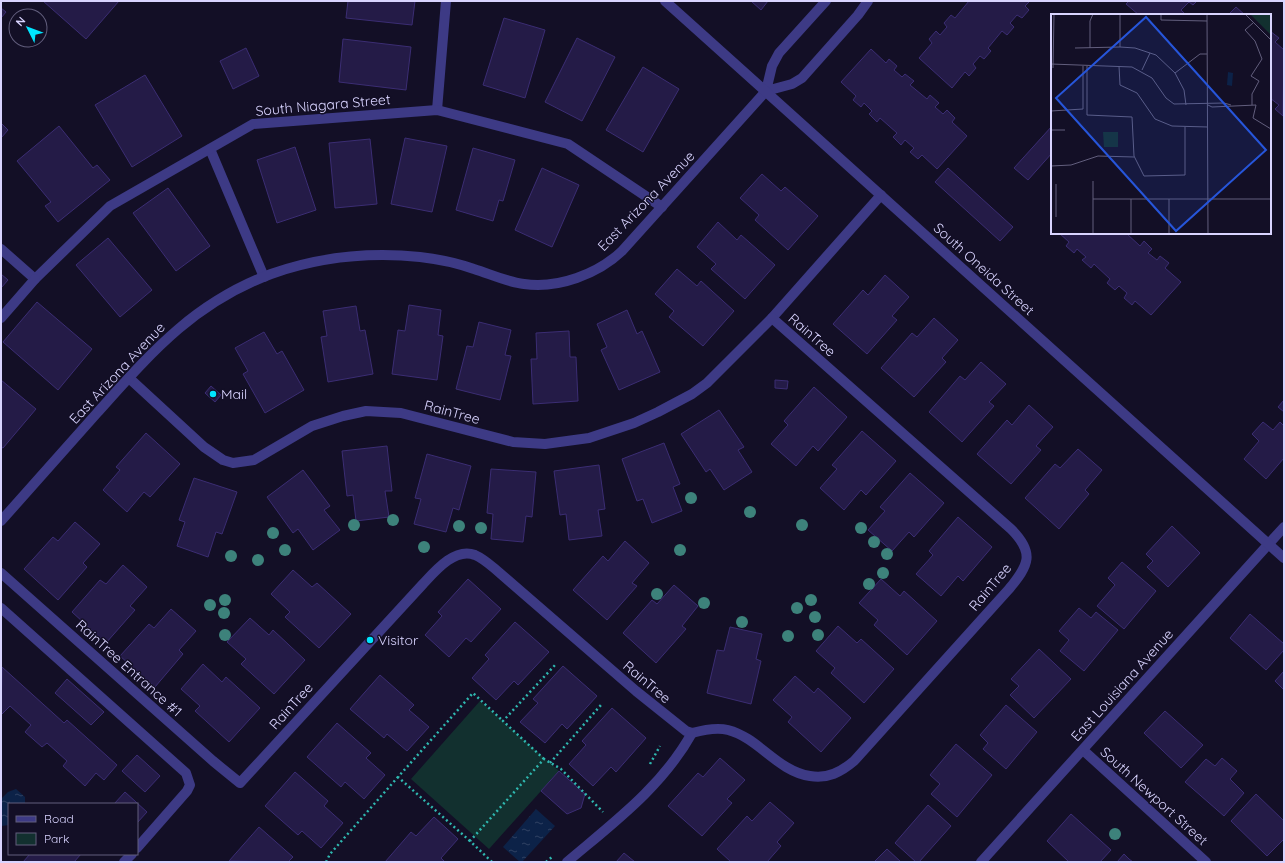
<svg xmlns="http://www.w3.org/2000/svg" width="1285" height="863" font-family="Quicksand,sans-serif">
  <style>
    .green { fill: #12302f }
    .water { fill: url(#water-ripples) }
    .building { fill: #241b47; stroke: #3b2d73 }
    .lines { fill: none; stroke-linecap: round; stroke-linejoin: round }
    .path { stroke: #2fb8b0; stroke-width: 2.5; stroke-dasharray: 2 3; stroke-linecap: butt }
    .service { stroke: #3d3a85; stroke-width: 10 }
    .minor { stroke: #3d3a85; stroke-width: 10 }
    .tertiary { stroke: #3d3a85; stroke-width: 10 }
    .tree { fill: #3d827b }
    .poi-dot { fill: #00e5ff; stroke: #130f26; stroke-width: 1.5 }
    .labels { text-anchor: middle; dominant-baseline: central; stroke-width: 3; stroke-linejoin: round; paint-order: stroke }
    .street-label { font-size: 14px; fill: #d9d4ff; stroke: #130f26 }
    .poi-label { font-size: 14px; fill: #d9d4ff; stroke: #130f26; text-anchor: start }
    .inset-road { fill: none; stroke: #625e7d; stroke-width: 1 }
    .view { fill: #2655da; fill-opacity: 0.15; stroke: #2655da; stroke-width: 2 }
    .inset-edge { fill: none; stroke: #d9d4ff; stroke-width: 2 }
  </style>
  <defs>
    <pattern id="water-ripples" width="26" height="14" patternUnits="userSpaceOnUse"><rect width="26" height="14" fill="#0c2248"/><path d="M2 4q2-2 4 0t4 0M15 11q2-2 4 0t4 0" fill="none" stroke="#2f4163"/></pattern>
  </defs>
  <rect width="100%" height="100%" fill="#130f26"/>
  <!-- green -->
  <polygon class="green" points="480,701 559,771 489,849 411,779"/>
  <!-- water -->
  <g class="water">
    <polygon points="16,789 25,797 25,804 9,804 9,825 1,826 1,799 8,792"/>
    <polygon points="536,809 555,826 522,862 520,862 503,847"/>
  </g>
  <!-- building -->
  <g class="building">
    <polygon points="43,1 119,1 86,39"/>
    <polygon points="348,1 415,1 412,25 346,18"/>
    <polygon points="751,1 768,1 761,10"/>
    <polygon points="969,1 1030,1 1025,6 1029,10 1022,18 1017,15 1010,23 1014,27 1007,35 1002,31 988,48 991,51 984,59 980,56 973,64 976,68 969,76 965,72 952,88 919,58 932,43 929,39 936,31 940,35 947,27 944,23 951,15 955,18"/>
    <polygon points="1129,1 1197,1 1193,5 1189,2 1181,10 1185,14 1184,15 1139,15 1126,4"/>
    <polygon points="1236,7 1245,15 1228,15"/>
    <polygon points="1,8 6,12 1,18"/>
    <polygon points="504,18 545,30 525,98 483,85"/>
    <polygon points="1270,31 1279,38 1275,42 1284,50 1283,116 1275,109 1279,105 1270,98"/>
    <polygon points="577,38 615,57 582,121 545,102"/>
    <polygon points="343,39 411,47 406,90 339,82"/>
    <polygon points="246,48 259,76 233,89 220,61"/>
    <polygon points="871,49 886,63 889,59 897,66 894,70 902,77 905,74 914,81 910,85 927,99 930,95 939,103 935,107 943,114 947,110 955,118 952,122 967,136 937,169 922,155 918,159 910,152 914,148 905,140 901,145 893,137 897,133 880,118 877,122 869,114 872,111 864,103 861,107 853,100 856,96 841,82"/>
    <polygon points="643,67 679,89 643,152 606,130"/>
    <polygon points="145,75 182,136 132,167 95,105"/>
    <polygon points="1,123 8,130 1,138"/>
    <polygon points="59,126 93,168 97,165 110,180 58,222 45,206 51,202 17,161"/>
    <polygon points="1052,126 1052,153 1028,180 1014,168"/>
    <polygon points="405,138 447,146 432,212 391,204"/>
    <polygon points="370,139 377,204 335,208 329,143"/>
    <polygon points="295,147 316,210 277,223 257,160"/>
    <polygon points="473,148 515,160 503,201 499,200 493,221 456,210"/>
    <polygon points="542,168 579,185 552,247 515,230"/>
    <polygon points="948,168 1013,227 1000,241 935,182"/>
    <polygon points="762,174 781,191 785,187 818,216 788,250 755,220 759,215 740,198"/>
    <polygon points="168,188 210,246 176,271 133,213"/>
    <polygon points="718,222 737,240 741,235 775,265 745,299 711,269 716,264 697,247"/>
    <polygon points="1059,233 1126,233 1140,246 1144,241 1152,249 1148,253 1157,260 1160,256 1169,263 1165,268 1181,282 1151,315 1135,301 1132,305 1124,298 1127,293 1119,286 1115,290 1107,283 1110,279 1094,264 1091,268 1082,260 1086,257 1077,249 1074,253 1066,246 1069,242"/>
    <polygon points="108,238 152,290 120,317 76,265"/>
    <polygon points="677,269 697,286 701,281 734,311 703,346 669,317 674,311 655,294"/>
    <polygon points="1,274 8,280 1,288"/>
    <polygon points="885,275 909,297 892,316 897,320 867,354 833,324 863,290 868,295"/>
    <polygon points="37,302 92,349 58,390 3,342"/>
    <polygon points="409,305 441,310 438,335 443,336 437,380 392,374 398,330 405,331"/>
    <polygon points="356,306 360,331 365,330 373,374 328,382 321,337 327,336 323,311"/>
    <polygon points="627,310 637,334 642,331 660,372 619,390 601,350 607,347 597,324"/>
    <polygon points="934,318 958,340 942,358 946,362 914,397 881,368 912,333 917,337"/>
    <polygon points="479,322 511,330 505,355 511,356 500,400 456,389 467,346 473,347"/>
    <polygon points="569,331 570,357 576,357 578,401 533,404 531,359 537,359 536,333"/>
    <polygon points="264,332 277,354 282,351 304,390 265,413 243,374 248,371 235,348"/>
    <polygon points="981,362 1006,384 989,402 994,406 962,442 929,412 960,376 965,380"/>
    <polygon points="1,380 36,409 3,448 1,447"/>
    <polygon points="775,380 788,381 787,389 775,388"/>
    <polygon points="211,386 221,395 215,402 205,393"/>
    <polygon points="814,387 847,417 818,451 813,446 796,466 771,444 788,425 784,421"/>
    <polygon points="1284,400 1284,412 1278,407"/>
    <polygon points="1029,405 1053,427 1036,446 1041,450 1011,484 977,454 1007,420 1012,425"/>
    <polygon points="719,410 744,447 738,450 752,472 724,490 710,469 706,472 681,434"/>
    <polygon points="1263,422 1273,430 1280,422 1284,426 1284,458 1266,479 1244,459 1259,441 1252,434"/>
    <polygon points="862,431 896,461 866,495 861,490 844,510 820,488 837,469 832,465"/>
    <polygon points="146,433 180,464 150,497 144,492 127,512 103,490 120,470 116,467"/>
    <polygon points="664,443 680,484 673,487 682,511 652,523 643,499 637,501 622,459"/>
    <polygon points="387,446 392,491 385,491 389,517 356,521 353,495 347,496 342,451"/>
    <polygon points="1078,449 1102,470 1085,490 1089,494 1059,529 1025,498 1055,464 1060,468"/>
    <polygon points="427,454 471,466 459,510 453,508 446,532 414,524 421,499 415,498"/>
    <polygon points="599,465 605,509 598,510 602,536 569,540 566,514 560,515 554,471"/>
    <polygon points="491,469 536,472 532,517 526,516 523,542 491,539 493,514 487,513"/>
    <polygon points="303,470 330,506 324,510 340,530 313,550 298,529 293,533 267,497"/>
    <polygon points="910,473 944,503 914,537 909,532 892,551 868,530 885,511 880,507"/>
    <polygon points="194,478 237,492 222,534 216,532 208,557 177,546 185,522 179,520"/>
    <polygon points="958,517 992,547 963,581 958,576 941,596 916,574 933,555 929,551"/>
    <polygon points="75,522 100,544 83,563 87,567 58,600 24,569 53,537 58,541"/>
    <polygon points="1172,526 1200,553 1168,587 1147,567 1153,561 1146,554"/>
    <polygon points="625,541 649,563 632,583 637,586 607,620 573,590 603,556 608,561"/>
    <polygon points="1122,562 1156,591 1124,629 1097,606 1115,585 1108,578"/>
    <polygon points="123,565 147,587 130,606 135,610 106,643 72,612 100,580 106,584"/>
    <polygon points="293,570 312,587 317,583 351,614 319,648 285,617 290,612 271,594"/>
    <polygon points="468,579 501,609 471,642 466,638 449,657 425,635 442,616 438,612"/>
    <polygon points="881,579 900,596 904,591 937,621 907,655 874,625 878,620 859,603"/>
    <polygon points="674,585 698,606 682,626 686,629 656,663 623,633 652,600 657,604"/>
    <polygon points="1079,608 1091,618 1096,612 1118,630 1084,671 1060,651 1069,640 1059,631"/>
    <polygon points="171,609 196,631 179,650 183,654 155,687 120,656 149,624 154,628"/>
    <polygon points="1250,614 1284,644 1284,650 1266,670 1230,638"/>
    <polygon points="250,618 269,635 273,630 305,660 274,694 241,664 246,659 227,642"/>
    <polygon points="515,622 549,652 518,685 514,681 496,700 472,678 489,659 485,655"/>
    <polygon points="838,626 857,643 861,639 894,669 864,703 831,673 835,668 816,651"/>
    <polygon points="730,627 762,634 756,659 761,661 751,704 707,693 717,650 724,651"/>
    <polygon points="1039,649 1071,679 1034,718 1010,695 1019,686 1011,679"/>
    <polygon points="203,664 222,682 226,677 260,708 229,742 195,711 200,706 181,689"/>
    <polygon points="563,666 597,696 567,729 562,724 545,743 520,722 538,703 533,699"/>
    <polygon points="2,667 64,723 67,720 117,765 104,780 96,773 85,786 63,766 67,761 47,743 42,747 25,732 31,725 10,706 2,714 1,713"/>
    <polygon points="1284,671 1284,690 1275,681"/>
    <polygon points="380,675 414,705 409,710 429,727 407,751 387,734 384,738 350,709"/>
    <polygon points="795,676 814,693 818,688 851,718 821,752 788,722 792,717 773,700"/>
    <polygon points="67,679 104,712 91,725 55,693"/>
    <polygon points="1006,705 1037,732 1006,769 983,749 988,743 980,735"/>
    <polygon points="612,708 646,738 616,772 611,767 593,786 569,764 586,745 582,741"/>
    <polygon points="1165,711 1203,745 1181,768 1144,733"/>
    <polygon points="337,723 371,753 366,758 385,775 364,799 345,782 341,787 307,757"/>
    <polygon points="956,744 992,775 957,817 931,794 940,784 930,775"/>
    <polygon points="137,755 160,776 145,792 122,771"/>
    <polygon points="720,758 745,780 727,799 732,803 702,836 668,806 698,773 703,777"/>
    <polygon points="1222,758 1237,771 1230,779 1244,793 1224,816 1185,782 1206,759 1215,766"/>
    <polygon points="559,771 585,794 581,808 567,814 541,791"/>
    <polygon points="295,772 328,801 324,806 343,823 321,848 302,831 298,835 265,806"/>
    <polygon points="125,792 147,812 137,823 137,804 114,804"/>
    <polygon points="1256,794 1284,821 1284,839 1267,856 1231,821"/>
    <polygon points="770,802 794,823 777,842 781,846 767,862 731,862 717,849 747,816 752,821"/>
    <polygon points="928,805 951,826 919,862 916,862 895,843"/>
    <polygon points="1071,814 1111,850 1100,862 1069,862 1047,841"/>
    <polygon points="434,817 458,839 441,858 445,862 385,862 411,832 416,836"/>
    <polygon points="259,827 293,857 288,862 229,861"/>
    <polygon points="887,849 901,862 874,862"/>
    <polygon points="624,853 635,862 616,862"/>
    <polygon points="30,854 81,854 74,862 23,862"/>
    <polygon points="1124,854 1129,859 1133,862 1117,862"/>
  </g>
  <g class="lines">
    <!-- path -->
    <g class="path">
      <polyline points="544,759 503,721 556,664"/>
      <polyline points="550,763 601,705"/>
      <polyline points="650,764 660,746"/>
      <polyline points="470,841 398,777 473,693 503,721"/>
      <polyline points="326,862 330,854 398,777"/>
      <polyline points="492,862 470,841 544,759 561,769 603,812"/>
      <polyline points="546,862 552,857"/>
    </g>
    <!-- service -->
    <g class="service">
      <polyline points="826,1 779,53 772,66 766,91 792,84 802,78 858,15 868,1"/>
      <polyline points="437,110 446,1"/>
      <polyline points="210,149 264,277"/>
      <polyline points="1,249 35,279 110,206 253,124 437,110 568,144 662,207"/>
      <polyline points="1,318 35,279"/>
      <polyline points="129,378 204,447 223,460 233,463 254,460 312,426 343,416 366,411 401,413 513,442 545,444 589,438 634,423 658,412 692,394 707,383 772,318 881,195"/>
      <path d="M1 573 213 761 240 783 423 584C435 571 455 547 475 555 482 558 488 563 494 568L636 691 686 731 692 733C703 730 716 727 728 730 759 738 777 771 810 776 828 779 841 772 854 761L1009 589C1029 565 1035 553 1011 529L772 318"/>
      <polyline points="1,608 186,773 190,785 187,791 137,848"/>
      <polyline points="124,862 132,854"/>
      <path d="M567 862C613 823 662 787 692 733"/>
    </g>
    <!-- minor -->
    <g class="minor">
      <path d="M1 521C33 485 65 449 97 413 150 354 193 303 271 274 319 257 370 252 420 257 438 259 457 263 474 269 490 274 507 282 524 284 558 289 598 274 622 251L766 91"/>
      <polyline points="1083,750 1206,862"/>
      <polyline points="981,862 1284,527"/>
    </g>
    <!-- tertiary -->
    <polyline class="tertiary" points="665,1 1284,558"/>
  </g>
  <!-- trees -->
  <g class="tree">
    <circle cx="691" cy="498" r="6"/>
    <circle cx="750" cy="512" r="6"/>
    <circle cx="393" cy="520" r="6"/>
    <circle cx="354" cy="525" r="6"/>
    <circle cx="802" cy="525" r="6"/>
    <circle cx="459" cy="526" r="6"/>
    <circle cx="481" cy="528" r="6"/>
    <circle cx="861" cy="528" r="6"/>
    <circle cx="273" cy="533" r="6"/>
    <circle cx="874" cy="542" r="6"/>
    <circle cx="424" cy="547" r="6"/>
    <circle cx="285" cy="550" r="6"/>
    <circle cx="680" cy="550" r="6"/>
    <circle cx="887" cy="554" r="6"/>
    <circle cx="231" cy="556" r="6"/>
    <circle cx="258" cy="560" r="6"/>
    <circle cx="883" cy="573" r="6"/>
    <circle cx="869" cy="584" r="6"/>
    <circle cx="657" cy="594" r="6"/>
    <circle cx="225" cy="600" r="6"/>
    <circle cx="811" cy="600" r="6"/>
    <circle cx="704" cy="603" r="6"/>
    <circle cx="210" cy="605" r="6"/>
    <circle cx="797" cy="608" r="6"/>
    <circle cx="224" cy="613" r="6"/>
    <circle cx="815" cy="617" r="6"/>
    <circle cx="742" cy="622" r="6"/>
    <circle cx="225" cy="635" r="6"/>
    <circle cx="818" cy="635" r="6"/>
    <circle cx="788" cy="636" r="6"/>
    <circle cx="1115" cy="834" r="6"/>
  </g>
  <!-- markers -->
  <g class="poi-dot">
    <circle cx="213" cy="394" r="4"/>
    <circle cx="370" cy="640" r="4"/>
  </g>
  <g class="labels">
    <!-- street labels -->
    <g class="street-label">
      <text transform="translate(323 105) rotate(-5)">South Niagara Street</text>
      <text transform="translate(646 201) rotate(-46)">East Arizona Avenue</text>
      <text transform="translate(984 269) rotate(42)">South Oneida Street</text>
      <text transform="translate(812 335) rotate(41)">RainTree</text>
      <text transform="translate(117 373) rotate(-47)">East Arizona Avenue</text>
      <text transform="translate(452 412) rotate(15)">RainTree</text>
      <text transform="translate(990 587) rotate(-50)">RainTree</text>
      <text transform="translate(129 668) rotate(42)">RainTree Entrance #1</text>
      <text transform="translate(647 682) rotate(40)">RainTree</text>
      <text transform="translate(1122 685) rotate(-48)">East Louisiana Avenue</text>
      <text transform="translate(291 706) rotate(-48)">RainTree</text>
      <text transform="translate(1154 796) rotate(42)">South Newport Street</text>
    </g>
    <!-- poi labels -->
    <g class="poi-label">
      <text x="221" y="394">Mail</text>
      <text x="378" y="640">Visitor</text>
    </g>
  </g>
  <!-- overview -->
  <g transform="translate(1051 14)">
    <rect width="220" height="220" fill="#130f26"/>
    <path d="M199 0H220V21ZM52 118H67V133H53Z" fill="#12302f"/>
    <path d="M177 58 182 59 181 72 176 71Z" fill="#0c2248"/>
    <path class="inset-road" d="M69 0V33L84 34 105 41 124 59 133 76 135 91M110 0V6L156 7M156 0 157 220M194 0 220 26M24 34 69 33M39 34V7L42 0M0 50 81 53 101 64 115 84 123 90 173 89 180 91M36 52V101L81 103 83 142 93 162 134 161V113M68 52 69 71 86 79 104 105 121 112 157 113M2 54 3 0M91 56 99 39M124 59 149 40H156M157 91 161 93 205 91 202 104 220 115M201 91V80L208 67 200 62 211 45 204 27 194 16 202 9M0 97 32 95V52M0 116H14M0 152 20 151 47 142 83 143M5 170V203M42 185H220M80 185V220M42 220V167M118 220V185"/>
    <path class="view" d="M95 3 215 136 125 217 5 84Z"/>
    <rect width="220" height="220" class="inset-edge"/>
  </g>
  <!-- border -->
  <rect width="1285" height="863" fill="none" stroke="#d9d4ff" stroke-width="4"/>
  <!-- legend -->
  <rect x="8" y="803" width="130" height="52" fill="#130f26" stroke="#625e7d"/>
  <rect x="16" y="816" width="20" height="6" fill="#3d3a85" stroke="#625e7d"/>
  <text x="44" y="823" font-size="12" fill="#d9d4ff">Road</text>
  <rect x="16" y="833" width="20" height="12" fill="#12302f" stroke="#625e7d"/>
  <text x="44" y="843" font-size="12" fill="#d9d4ff">Park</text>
  <!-- north arrow -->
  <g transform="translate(28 28) rotate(312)"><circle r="19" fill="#130f26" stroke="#625e7d"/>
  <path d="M0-3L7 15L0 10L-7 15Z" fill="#00e5ff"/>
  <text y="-6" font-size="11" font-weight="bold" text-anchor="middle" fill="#d9d4ff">N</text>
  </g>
</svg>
